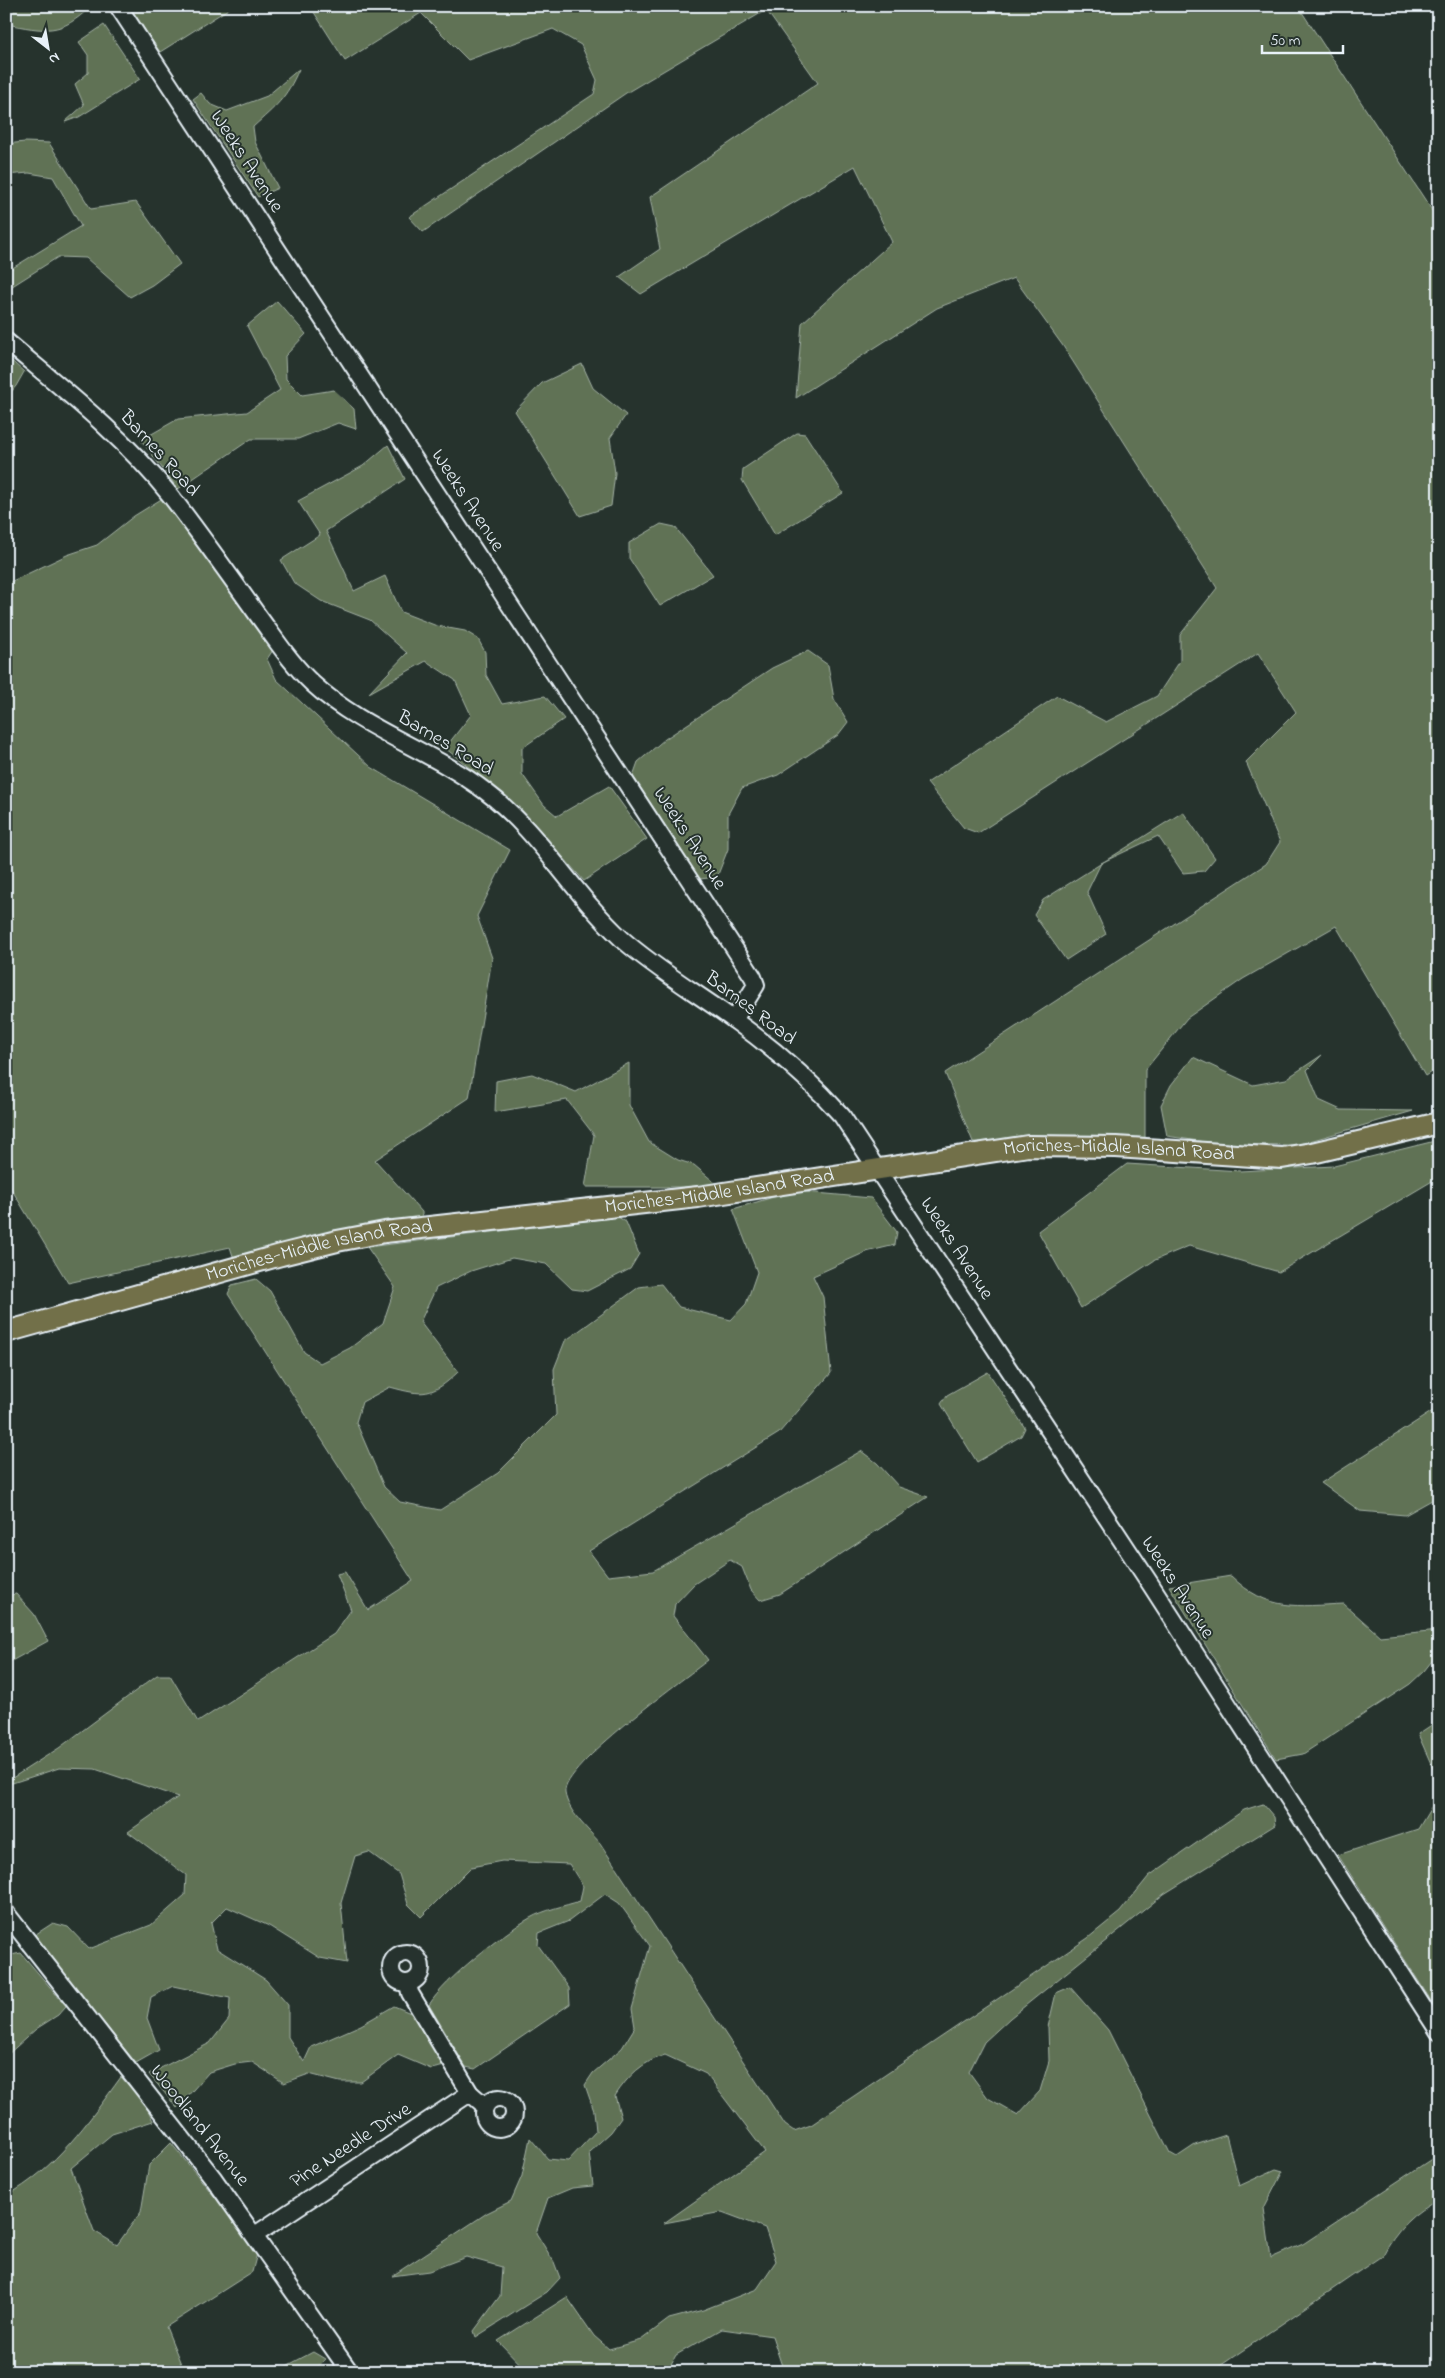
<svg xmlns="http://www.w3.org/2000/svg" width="1445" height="2378" font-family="'Indie Flower',sans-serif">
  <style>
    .green { fill: #607254; stroke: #a4b2a6 }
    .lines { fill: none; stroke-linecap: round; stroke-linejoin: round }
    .minor-casing { stroke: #e8f1f8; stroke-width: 20 }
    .major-casing { stroke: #e8f1f8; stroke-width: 24 }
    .minor { stroke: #26332d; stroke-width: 16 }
    .major { stroke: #726f4a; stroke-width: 20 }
    .labels { text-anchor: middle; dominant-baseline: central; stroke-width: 4; stroke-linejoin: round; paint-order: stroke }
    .street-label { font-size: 20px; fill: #e8f1f8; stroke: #26332d }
  </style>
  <rect width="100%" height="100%" fill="#26332d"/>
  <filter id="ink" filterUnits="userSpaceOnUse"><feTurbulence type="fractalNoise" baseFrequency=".02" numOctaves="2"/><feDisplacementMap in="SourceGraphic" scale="10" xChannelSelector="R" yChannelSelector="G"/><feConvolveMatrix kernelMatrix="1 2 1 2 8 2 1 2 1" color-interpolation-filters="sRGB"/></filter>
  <g filter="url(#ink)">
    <!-- green -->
    <g class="green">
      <path d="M6 6H91C61 36 45 31 6 24Z"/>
      <polygon points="129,6 233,6 160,52"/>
      <polygon points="310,6 1298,6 1439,221 1439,1067 1425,1076 1336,926 1243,979 1187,1018 1145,1070 1145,1141 973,1142 945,1073 1266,864 1280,842 1246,762 1296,712 1258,653 978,833 964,828 927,783 1057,696 1106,722 1157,696 1180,661 1180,635 1217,588 1063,346 1014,278 937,308 796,398 802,323 892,242 855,166 641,294 619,277 660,249 650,197 818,83 766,10 626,93 423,232 409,217 594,94 597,80 581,45 553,29 468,60 421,13 345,61"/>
      <polygon points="104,25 140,79 79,117 65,122 84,105 75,84 88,73 88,55 79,42"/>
      <path d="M299 69C286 99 276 106 253 127L255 142 278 188 258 197 193 99 201 93 210 104 227 111 267 96Z"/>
      <polygon points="25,142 49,143 91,209 136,202 180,264 152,285 130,297 86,258 58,257 6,290 6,272 81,226 53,177 29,173 6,175 6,144"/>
      <polygon points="277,301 306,334 285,356 286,379 302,395 334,390 354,409 356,429 338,423 298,439 251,439 178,489 141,440 178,419 247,412 280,390 247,326"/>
      <polygon points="6,356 24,372 16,386 6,398"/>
      <polygon points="582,364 593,388 626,415 610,438 615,473 611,506 580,516 515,411 542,383"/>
      <polygon points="797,433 805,434 843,493 775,535 742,480 743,469"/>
      <polygon points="388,445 405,479 326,531 354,591 385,576 401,612 437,626 465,631 478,639 485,652 486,675 502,704 545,696 564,719 522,748 522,774 544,805 557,816 609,786 647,839 584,881 522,810 445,748 471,715 455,680 426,661 369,693 407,653 370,620 321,601 294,583 281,560 320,535 298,501 363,466"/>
      <path d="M163 498C198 550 237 599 273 650L267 659 276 679 371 767 510 850 477 916 492 958 469 1098 375 1160 422 1212V1218L389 1221 327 1233 245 1261 233 1256 230 1247 68 1283 6 1180V584L67 555 97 545 134 516Z"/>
      <polygon points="661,524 675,527 713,575 660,606 629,558 629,543"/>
      <polygon points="808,651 828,665 834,699 848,722 838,735 778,775 742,788 728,814 728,849 717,877 700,879 633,776 638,762 665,739 772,668"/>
      <polygon points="1183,812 1215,858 1204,871 1183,873 1158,836 1101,863 1087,892 1106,934 1066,960 1034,915 1043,900"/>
      <polygon points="1322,1055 1307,1070 1319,1100 1341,1110 1413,1111 1296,1145 1217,1144 1167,1136 1161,1105 1171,1085 1193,1057 1253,1085 1286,1079"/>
      <polygon points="629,1063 629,1105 649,1142 678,1160 694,1165 720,1187 585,1187 594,1135 567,1100 495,1112 496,1081 532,1074 576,1092"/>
      <polygon points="1439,1140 1439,1177 1279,1272 1189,1246 1155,1260 1081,1308 1038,1231 1127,1164 1240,1171 1334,1166"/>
      <path d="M794 1191 871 1198 897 1232 895 1245 866 1252 813 1276 823 1297 831 1373 779 1433 589 1551 608 1576 653 1571 861 1451 877 1463 899 1487 928 1497 780 1594 760 1600 751 1590 742 1567 730 1560 694 1584 675 1604 673 1616 708 1660C684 1679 561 1767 565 1793 568 1812 588 1829 600 1843L785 2125 794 2131 811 2125 1088 1938 1120 1912 1149 1876 1244 1810 1263 1804 1274 1817 1275 1825 1164 1894 1010 2018 984 2042 969 2072 988 2098 1018 2115 1040 2091 1049 2061 1048 2027 1056 1993 1070 1987 1108 2030 1170 2153 1177 2157 1195 2145 1226 2135 1239 2186 1276 2169 1283 2171 1264 2208 1271 2258 1303 2244 1439 2154V2200C1414 2211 1395 2231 1383 2255L1211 2372H784L772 2336 722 2329 676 2355 670 2366 673 2372H528L498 2341 567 2297 594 2336 609 2349 641 2340 669 2319 703 2310 757 2289 776 2261 765 2228 722 2212 664 2223 765 2152 706 2074 665 2055C642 2062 628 2076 615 2096L621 2118 611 2132 589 2152 593 2186 572 2188 548 2198 536 2233 554 2262 560 2278 547 2292 476 2337 474 2331 500 2296 502 2267 466 2257 429 2271 392 2276 487 2213 511 2201 522 2176 530 2138 548 2159 568 2161 596 2131 594 2111 585 2085 593 2073 622 2048 635 2027 632 2009 650 1946 619 1903 605 1894 569 1921 539 1933 538 1945 569 1988 570 2004 475 2069 466 2067 429 2005C445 1979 502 1934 530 1918 544 1910 564 1906 580 1901L583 1886 569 1864 502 1861 471 1867 421 1917 408 1904 399 1874 369 1852 355 1856 341 1903 347 1963 320 1958 269 1926 227 1907 211 1923 217 1949 266 1980 288 2005V2037L304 2062 311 2047 361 2025 394 2006 413 2014 445 2066 431 2069 398 2055 361 2082H340L309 2074 284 2083 252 2062 235 2064 209 2072 177 2108 149 2074 210 2043 229 2019 230 1998 173 1986 151 1997 147 2018 159 2050 136 2063 33 1936 53 1923 68 1927 89 1949 151 1925 185 1895 186 1875 128 1832 178 1797 95 1769 59 1768 6 1785V1782L59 1748 157 1675H170L198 1722 334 1634 351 1610 337 1574 345 1572 368 1610 413 1581 228 1294 232 1285 256 1279 270 1291 304 1352 320 1363 350 1348 383 1323 395 1287 367 1247 618 1217 626 1222 639 1254 630 1269 587 1291 572 1289 546 1264 512 1258 471 1271 436 1288 420 1322 458 1372C432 1397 423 1396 390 1387L362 1402 356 1422 384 1487 400 1502 440 1510 498 1473 556 1415 554 1369 565 1341 639 1287 661 1284 679 1307 731 1320 746 1304 757 1272 733 1209Z"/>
      <polygon points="988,1372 1025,1428 1021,1436 977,1462 941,1404 947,1395"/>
      <polygon points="1439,1407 1439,1496 1405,1515 1360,1511 1321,1483"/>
      <path d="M1231 1576C1268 1612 1297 1606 1344 1604L1380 1636 1439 1630V1652L1424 1671 1410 1684 1303 1754 1276 1759 1169 1586Z"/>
      <polygon points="16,1594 34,1614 48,1641 6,1664 6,1635 11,1625 6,1621 6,1596"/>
      <polygon points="1439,1720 1439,1782 1418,1734"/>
      <polygon points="1439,1794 1439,2013 1338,1855 1418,1829"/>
      <polygon points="21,1953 66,2006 58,2015 36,2029 6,2056 6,1956"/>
      <path d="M121 2077 145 2103 153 2121 112 2134 71 2168 94 2231 117 2245 141 2212 149 2165 171 2143 258 2250 252 2272 166 2327 183 2369 186 2372H6V2196C55 2170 89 2121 121 2077Z"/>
      <polygon points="313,2352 325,2359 313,2372 275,2372"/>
    </g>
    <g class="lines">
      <!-- minor casing -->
      <g class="minor-casing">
        <g id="minor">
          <polyline points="118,6 753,977 756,985 734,1020"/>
          <path d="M6 341C64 390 123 436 170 495 201 535 230 576 259 617 276 640 292 665 313 684 363 730 431 750 485 791 539 831 572 893 622 939 657 970 697 993 734 1020 773 1048 810 1080 842 1116L1151 1585 1439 2032"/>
          <polyline points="6,1913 214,2179 350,2372"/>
          <circle cx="406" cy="1968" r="15"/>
          <polyline points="408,1983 410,1993 470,2093 485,2106"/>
          <circle cx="499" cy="2113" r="15"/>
          <polyline points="255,2235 470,2093"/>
        </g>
      </g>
      <!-- major casing -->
      <g class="major-casing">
        <g id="major">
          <path id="s1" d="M6 1332 281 1255 337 1241 385 1232 698 1197 1028 1146 1116 1147 1282 1158 1312 1153 1439 1123"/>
        </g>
      </g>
      <!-- minor -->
      <use href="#minor" class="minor"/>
      <!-- major -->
      <use href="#major" class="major"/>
    </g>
  </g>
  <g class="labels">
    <!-- street labels -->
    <g class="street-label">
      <text transform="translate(246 162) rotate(57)">Weeks Avenue</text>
      <text transform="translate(159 454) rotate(48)">Barnes Road</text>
      <text transform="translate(467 501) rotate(57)">Weeks Avenue</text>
      <text transform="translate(445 744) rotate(31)">Barnes Road</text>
      <text transform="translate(689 839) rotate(57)">Weeks Avenue</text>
      <text transform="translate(750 1009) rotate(37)">Barnes Road</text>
      <text stroke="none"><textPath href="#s1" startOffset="1132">Moriches-Middle Island Road</textPath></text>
      <text stroke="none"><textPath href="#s1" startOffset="729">Moriches-Middle Island Road</textPath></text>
      <text transform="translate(956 1249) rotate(57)">Weeks Avenue</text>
      <text stroke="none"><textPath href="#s1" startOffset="324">Moriches-Middle Island Road</textPath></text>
      <text transform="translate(1177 1588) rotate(57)">Weeks Avenue</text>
      <text transform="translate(199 2126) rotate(52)">Woodland Avenue</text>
      <text transform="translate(351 2146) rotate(-33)">Pine Needle Drive</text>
    </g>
  </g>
  <!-- margin -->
  <rect width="1445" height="2378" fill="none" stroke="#26332d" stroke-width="25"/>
  <rect x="12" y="12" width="1420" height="2353" fill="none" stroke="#e8f1f8" stroke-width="2" filter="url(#ink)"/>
  <!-- north arrow -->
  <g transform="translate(48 48) rotate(149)" stroke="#26332d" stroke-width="4" paint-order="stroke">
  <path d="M0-4L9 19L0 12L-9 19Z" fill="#e8f1f8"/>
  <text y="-8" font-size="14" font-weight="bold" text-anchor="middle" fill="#e8f1f8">N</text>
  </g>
  <!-- scale -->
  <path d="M1262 45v8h81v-8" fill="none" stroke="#e8f1f8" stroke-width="2.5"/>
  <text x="1270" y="45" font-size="15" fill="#e8f1f8" stroke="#26332d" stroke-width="4" paint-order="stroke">50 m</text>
</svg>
